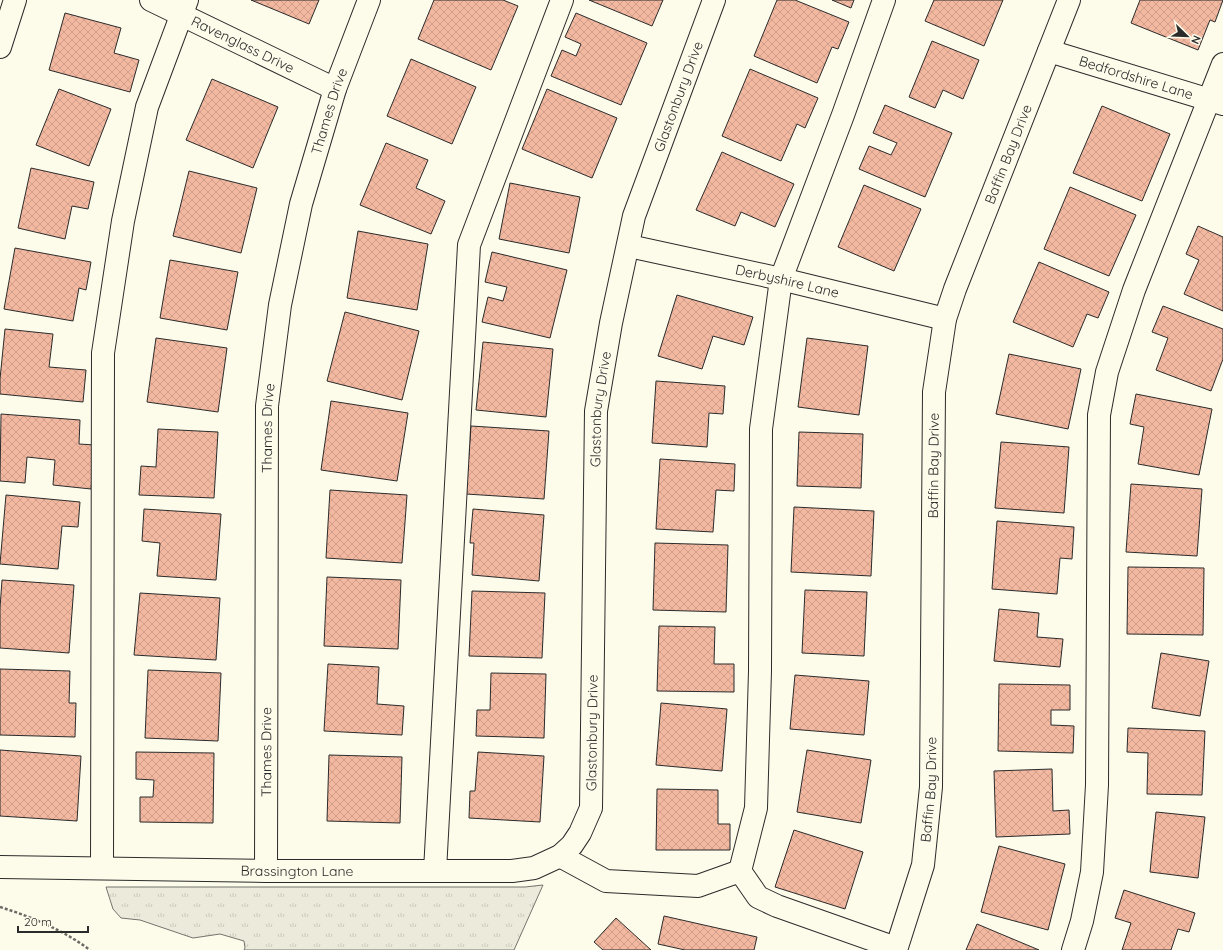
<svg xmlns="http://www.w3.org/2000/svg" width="1223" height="950" font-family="Quicksand,sans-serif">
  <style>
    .grass { fill: url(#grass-tufts); stroke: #74746e }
    .building { fill: url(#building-cross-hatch); stroke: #2b2b2b }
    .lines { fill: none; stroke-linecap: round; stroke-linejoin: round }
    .minor-casing { stroke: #2b2b2b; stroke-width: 24 }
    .path { stroke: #6a6964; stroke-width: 2.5; stroke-dasharray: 3 2; stroke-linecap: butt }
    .minor { stroke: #fdfbea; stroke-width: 22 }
    .labels { text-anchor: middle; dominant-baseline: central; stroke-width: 3; stroke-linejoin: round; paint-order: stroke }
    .street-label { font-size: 14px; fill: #2b2b2b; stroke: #fdfbea }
  </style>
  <defs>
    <pattern id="grass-tufts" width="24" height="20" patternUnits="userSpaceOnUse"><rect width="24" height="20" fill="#ecebdb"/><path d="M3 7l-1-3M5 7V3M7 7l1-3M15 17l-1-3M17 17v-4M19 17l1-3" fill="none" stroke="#cbcabc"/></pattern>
    <pattern id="building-cross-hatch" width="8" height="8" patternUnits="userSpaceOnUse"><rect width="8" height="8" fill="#f2b8a0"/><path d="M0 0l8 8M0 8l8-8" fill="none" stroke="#d09e8a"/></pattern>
  </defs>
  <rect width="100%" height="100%" fill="#fdfbea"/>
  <!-- grass -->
  <polygon class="grass" points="543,885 514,950 244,950 245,948 244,941 220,934 193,938 140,920 121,918 113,909 106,887 525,887"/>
  <!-- building -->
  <g class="building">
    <polygon points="251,0 319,0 309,24"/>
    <polygon points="434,0 503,0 518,6 491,70 418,39"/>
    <polygon points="589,0 663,0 652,26"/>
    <polygon points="777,0 795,0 849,22 838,49 832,47 817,83 754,56"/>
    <polygon points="832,0 854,0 851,8"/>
    <polygon points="934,0 1003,0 984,46 925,21"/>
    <polygon points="1140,0 1223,0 1215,22 1210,20 1198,50 1131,23"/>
    <polygon points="65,13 121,28 114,53 139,60 130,92 49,70"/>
    <polygon points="576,13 647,43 621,105 551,76 562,50 576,56 581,44 565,37"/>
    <polygon points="932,41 979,60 963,99 943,90 935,108 909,97"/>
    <polygon points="411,59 476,87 452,144 387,116"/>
    <polygon points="750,69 818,98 805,128 797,124 781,161 722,136"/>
    <polygon points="212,79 278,107 253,168 186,140"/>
    <polygon points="59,89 111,109 89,166 36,145"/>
    <polygon points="547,89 617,118 592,178 522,149"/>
    <polygon points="885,105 952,133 925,197 859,169 869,146 891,155 897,143 873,133"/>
    <polygon points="1102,106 1170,134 1142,201 1073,173"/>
    <polygon points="386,143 428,160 416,188 445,201 431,234 360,205"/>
    <polygon points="722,152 794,184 775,227 741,212 735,226 696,210"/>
    <polygon points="31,168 94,182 88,209 72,206 65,239 18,228"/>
    <polygon points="189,171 257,188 241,253 173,236"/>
    <polygon points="510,183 580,197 569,253 499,239"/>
    <polygon points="864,185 921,209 894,271 838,247"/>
    <polygon points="1070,187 1136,215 1109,276 1044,249"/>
    <polygon points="1198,226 1223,237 1223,311 1184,294 1199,260 1186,254"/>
    <polygon points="358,231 428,244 417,310 347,298"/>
    <polygon points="15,248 91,262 86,290 79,288 73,321 4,309"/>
    <polygon points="492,252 567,270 550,338 482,322 488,297 503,301 507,287 485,282"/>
    <polygon points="170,260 238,272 227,330 160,318"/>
    <polygon points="1039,262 1109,292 1098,318 1087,314 1073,347 1013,322"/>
    <polygon points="677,295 753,317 744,345 713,336 702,369 658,356"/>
    <polygon points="1163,306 1223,329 1223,359 1211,391 1156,370 1168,338 1152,332"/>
    <polygon points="345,312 419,331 402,400 327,381"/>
    <polygon points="5,329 53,334 49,367 86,370 83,402 0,394 0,379"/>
    <polygon points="156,338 227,348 218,412 147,402"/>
    <polygon points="807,338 868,346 859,415 798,407"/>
    <polygon points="483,342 553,349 546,417 476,410"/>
    <polygon points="1009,354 1081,369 1068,429 996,414"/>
    <polygon points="656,381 725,386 723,414 709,413 707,447 652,443"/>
    <polygon points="1136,394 1212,409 1199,475 1138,464 1144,427 1130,424"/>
    <polygon points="331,401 408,413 397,481 321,470"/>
    <polygon points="1,414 80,420 79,444 95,445 91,489 53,485 55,460 27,457 25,483 0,481"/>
    <polygon points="471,426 549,431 544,499 466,494"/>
    <polygon points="158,429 218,432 214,498 139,495 141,466 156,467"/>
    <polygon points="799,432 863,434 861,488 797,486"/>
    <polygon points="1001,442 1069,447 1064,513 995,508"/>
    <polygon points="660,459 735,464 734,491 716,490 713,532 656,529"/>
    <polygon points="1131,484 1202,489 1197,556 1126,552"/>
    <polygon points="330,490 407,495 402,563 326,558"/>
    <polygon points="6,495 80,502 78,527 62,526 58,569 0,564"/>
    <polygon points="794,507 874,511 871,576 791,572"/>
    <polygon points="144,509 221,514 216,580 157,576 160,543 142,541"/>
    <polygon points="473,509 544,515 539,581 472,575 474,543 470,543"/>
    <polygon points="997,521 1074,527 1072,559 1060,558 1057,594 992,589"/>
    <polygon points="655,543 728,545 726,612 653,610"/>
    <polygon points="1128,567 1204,568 1203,635 1127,634"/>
    <polygon points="327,577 401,580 398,649 324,646"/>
    <polygon points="2,580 74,585 69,653 0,648 0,608"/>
    <polygon points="805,590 867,592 864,656 802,653"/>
    <polygon points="472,591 545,593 542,658 469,656"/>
    <polygon points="140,593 220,598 216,660 134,655"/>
    <polygon points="999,609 1039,613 1037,637 1063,639 1060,667 994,661"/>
    <polygon points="659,626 715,627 714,664 734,664 734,692 657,691"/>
    <polygon points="1161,653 1209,661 1200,716 1152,708"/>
    <polygon points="328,664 379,667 377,704 404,706 402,735 324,731"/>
    <polygon points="0,669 70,671 69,703 76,703 75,737 0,735"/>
    <polygon points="148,670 221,673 218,741 145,738"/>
    <polygon points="491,673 546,674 544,738 476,736 477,710 490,710"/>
    <polygon points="795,675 869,681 864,735 790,729"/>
    <polygon points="999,684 1070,685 1070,710 1051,710 1051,725 1074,726 1073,753 998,751"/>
    <polygon points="661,703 727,709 722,771 656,765"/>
    <polygon points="1128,728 1205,731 1202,795 1147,794 1148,753 1127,752"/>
    <polygon points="0,750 81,756 77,821 0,816"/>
    <polygon points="807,750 871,760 861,823 797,812"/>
    <polygon points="136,752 214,753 213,823 140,822 140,797 153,797 154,780 136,779"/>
    <polygon points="478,752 544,756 540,822 469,818 470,791 475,791"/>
    <polygon points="329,755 402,757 400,823 327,821"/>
    <polygon points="1052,769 1053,811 1069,810 1070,834 996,837 994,771"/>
    <polygon points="657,789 718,790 718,824 730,824 730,850 656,850"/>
    <polygon points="1156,812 1205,817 1198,878 1150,872"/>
    <polygon points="794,830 863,852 845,909 775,887"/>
    <polygon points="999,846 1065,864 1048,930 981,912"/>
    <polygon points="1124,890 1195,913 1189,932 1178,929 1171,950 1122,950 1131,923 1115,918"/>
    <polygon points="664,916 757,937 754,950 685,950 658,944"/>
    <polygon points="616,918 651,950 603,950 594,942"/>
    <polygon points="977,924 1039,950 966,950"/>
  </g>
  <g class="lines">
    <!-- minor casing -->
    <g class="minor-casing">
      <g id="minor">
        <path id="s1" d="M151 0 335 89"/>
        <polyline points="0,47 15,0"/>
        <path id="s2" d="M1049 51 1223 104"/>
        <path id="s3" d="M629 246 781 279 945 319"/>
        <polyline points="560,856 606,881 698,886 740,871 758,897 777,906 896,948"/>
        <path id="s4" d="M0 867 266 871H512L534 868 560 856 572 845 580 833 591 808 596 411 611 323 634 216 714 0"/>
        <polyline points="102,868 103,353 123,221 147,107 187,0"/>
        <path id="s5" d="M266 871 267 406 280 305 301 204 335 89 369 0"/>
        <polyline points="435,871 469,245 562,0"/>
        <polyline points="740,871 756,808 760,671 761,429 781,279 843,115 884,0"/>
        <path id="s6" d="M896 950 923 865 931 787 934 392 945 319 955 289 1069 0"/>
        <polyline points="1073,950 1082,921 1092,872 1097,785 1099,415 1107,372 1134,290 1223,64"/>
      </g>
    </g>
    <!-- path -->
    <path class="path" d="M0 907C32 917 63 930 90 950"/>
    <!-- minor -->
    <use href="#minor" class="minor"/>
  </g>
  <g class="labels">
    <!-- street labels -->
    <g class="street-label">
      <text stroke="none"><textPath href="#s1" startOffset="102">Ravenglass Drive</textPath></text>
      <text stroke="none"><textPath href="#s2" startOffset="91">Bedfordshire Lane</textPath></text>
      <text stroke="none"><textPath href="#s4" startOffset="1344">Glastonbury Drive</textPath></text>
      <text stroke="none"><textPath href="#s5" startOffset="767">Thames Drive</textPath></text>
      <text stroke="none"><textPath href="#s6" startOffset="813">Baffin Bay Drive</textPath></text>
      <text stroke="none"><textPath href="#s3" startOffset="162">Derbyshire Lane</textPath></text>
      <text stroke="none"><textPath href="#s4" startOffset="1020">Glastonbury Drive</textPath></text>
      <text stroke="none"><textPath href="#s5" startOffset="443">Thames Drive</textPath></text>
      <text stroke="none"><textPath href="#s6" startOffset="489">Baffin Bay Drive</textPath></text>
      <text stroke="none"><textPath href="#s4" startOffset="696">Glastonbury Drive</textPath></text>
      <text stroke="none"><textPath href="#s5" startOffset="119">Thames Drive</textPath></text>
      <text stroke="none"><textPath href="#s6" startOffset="165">Baffin Bay Drive</textPath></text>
      <text stroke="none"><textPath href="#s4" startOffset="297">Brassington Lane</textPath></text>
    </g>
  </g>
  <!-- north arrow -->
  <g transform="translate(1187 36) rotate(113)" stroke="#fdfbea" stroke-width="3" paint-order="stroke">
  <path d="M0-3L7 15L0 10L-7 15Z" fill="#2b2b2b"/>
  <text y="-6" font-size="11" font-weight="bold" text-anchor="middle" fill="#2b2b2b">N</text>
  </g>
  <!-- scale -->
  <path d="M18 926v6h70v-6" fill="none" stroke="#2b2b2b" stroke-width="2"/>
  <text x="24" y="926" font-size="12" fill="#2b2b2b" stroke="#fdfbea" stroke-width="3" paint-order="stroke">20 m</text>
</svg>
